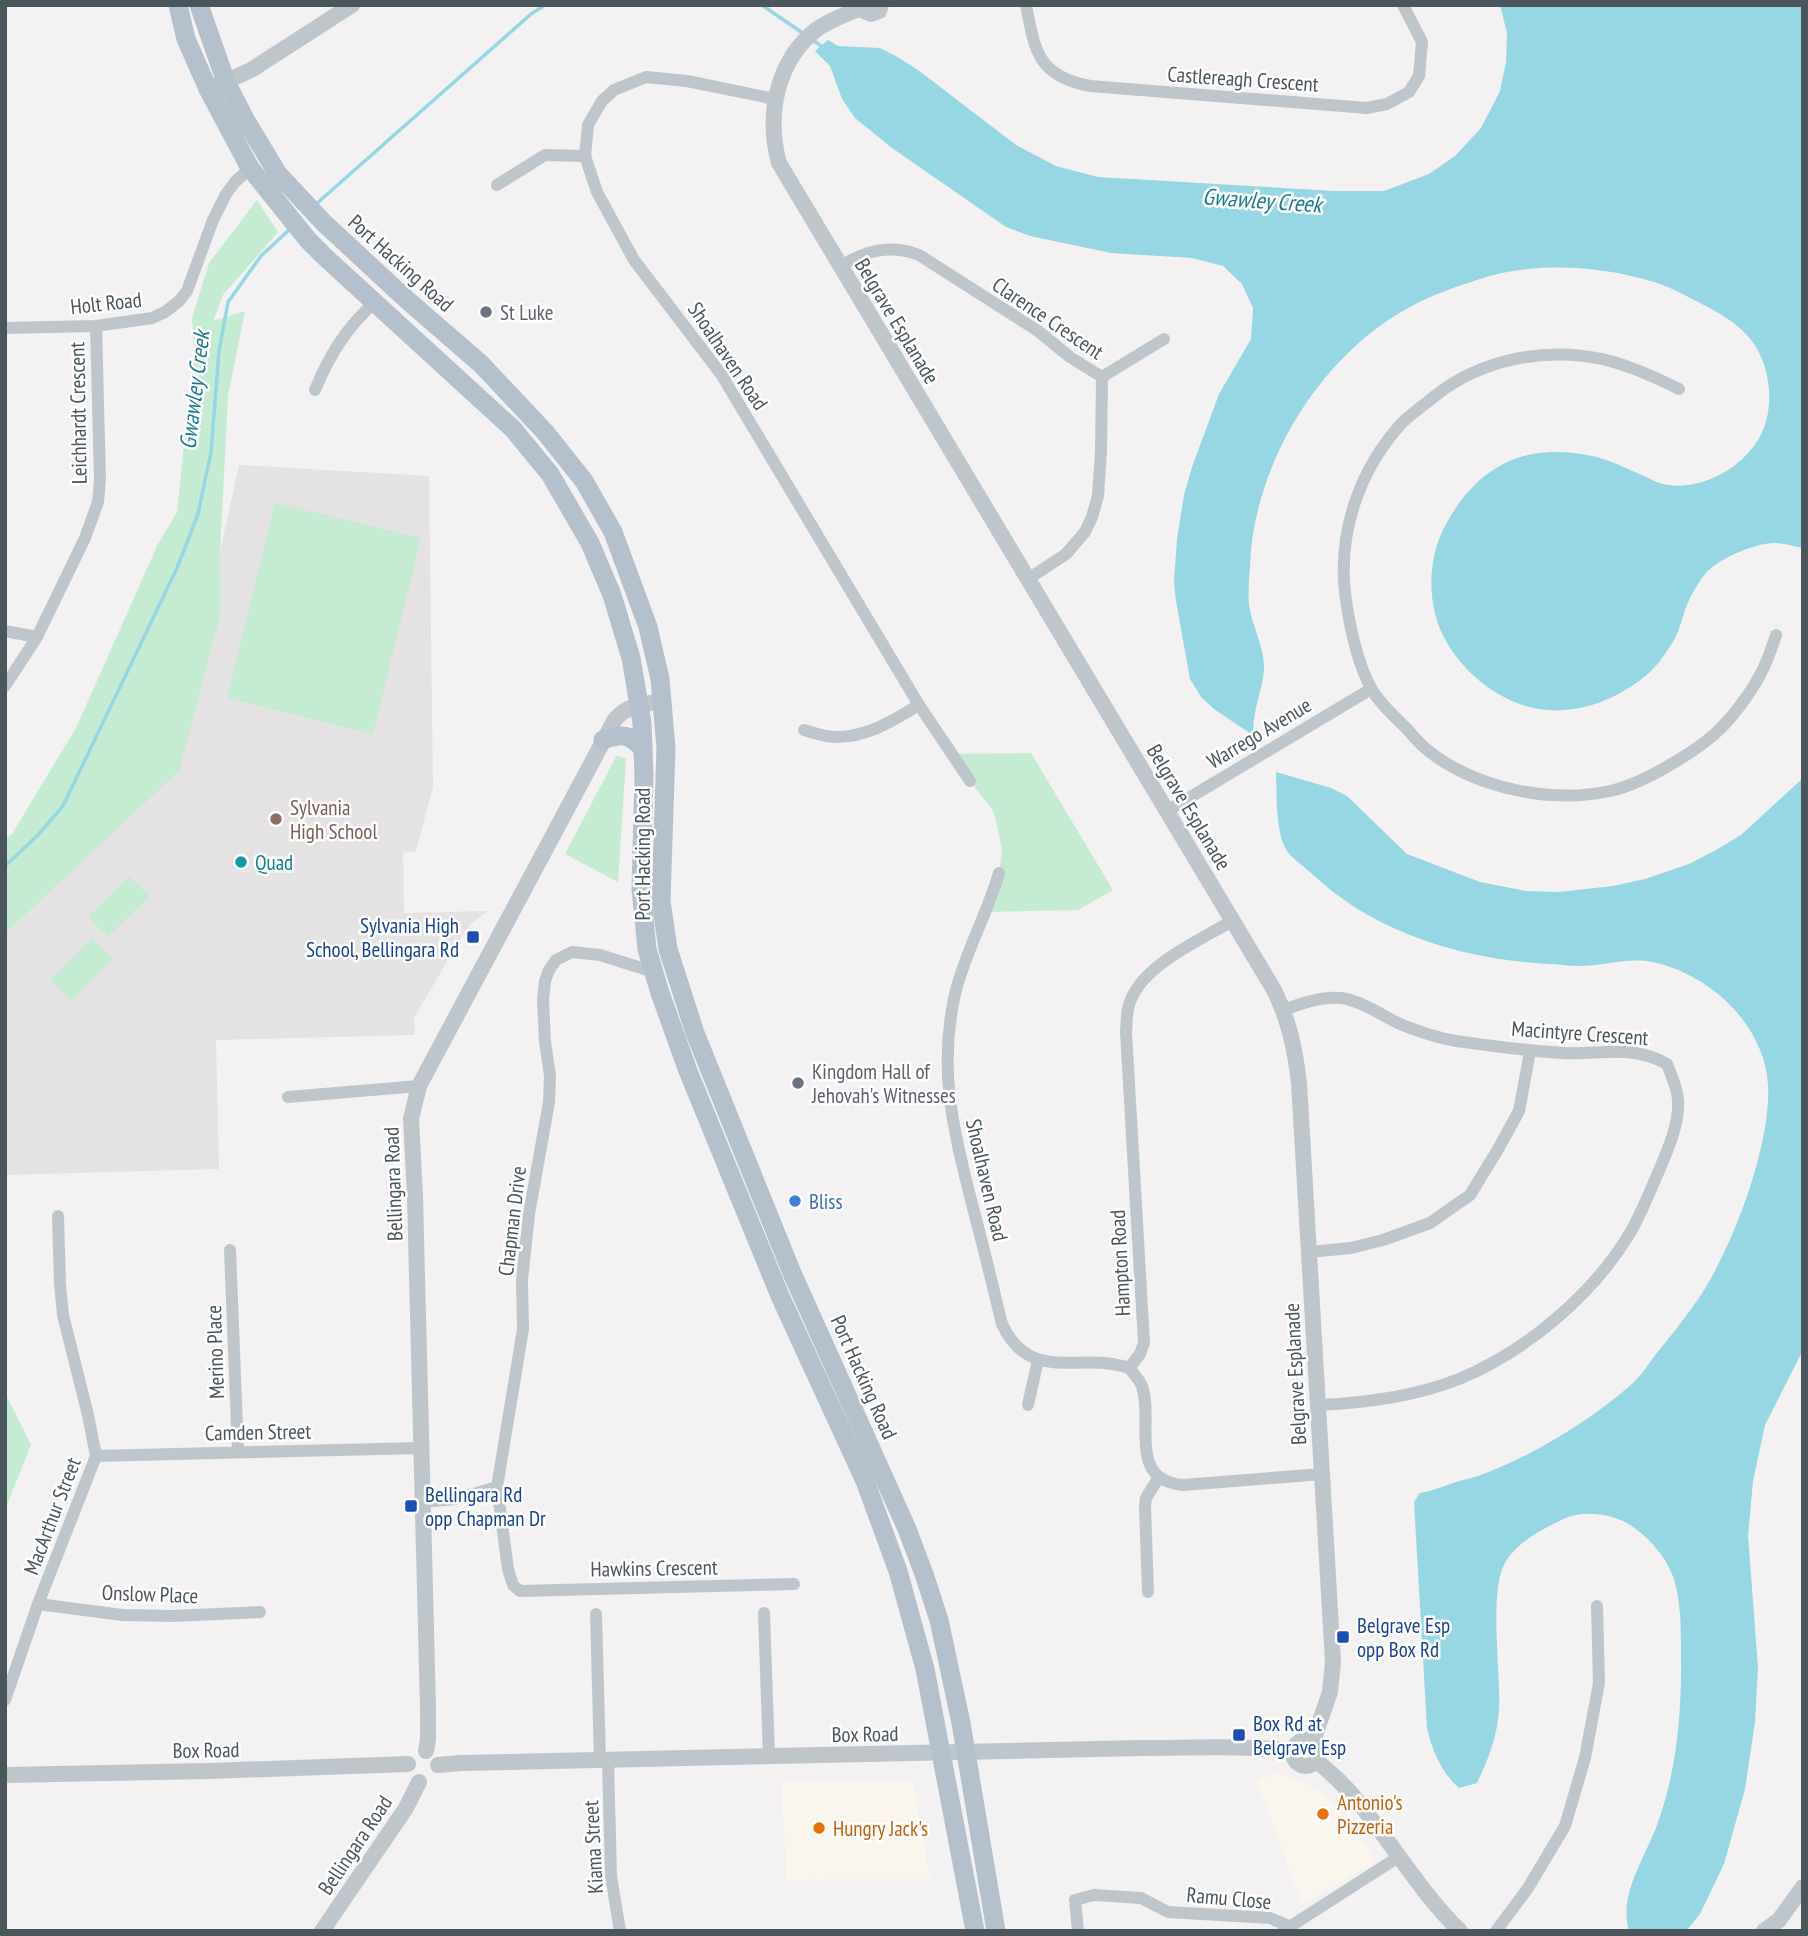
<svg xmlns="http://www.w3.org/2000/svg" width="1808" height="1936" font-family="'PT Sans Narrow',sans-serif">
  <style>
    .commercial { fill: #fbf6ed }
    .education { fill: #e4e2e2 }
    .green { fill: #c5ebd2 }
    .water { fill: #97d6e3 }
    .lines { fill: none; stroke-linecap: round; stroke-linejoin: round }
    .stream { stroke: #97d6e3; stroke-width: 3.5 }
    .minor { stroke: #bec6cc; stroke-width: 12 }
    .tertiary { stroke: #bec6cc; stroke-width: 16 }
    .primary { stroke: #b4c1cc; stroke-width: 19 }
    .worship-dot { fill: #6b7280; stroke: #fff; stroke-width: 2.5 }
    .education-dot { fill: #8d6e63; stroke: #fff; stroke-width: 2.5 }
    .culture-dot { fill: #0f9aa8; stroke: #fff; stroke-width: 2.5 }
    .transit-dot { fill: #1a4fb4; stroke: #fff; stroke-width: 2.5 }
    .shop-dot { fill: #3f7fe0; stroke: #fff; stroke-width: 2.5 }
    .food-dot { fill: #e8710a; stroke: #fff; stroke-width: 2.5 }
    .labels { text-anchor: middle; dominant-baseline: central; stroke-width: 5; stroke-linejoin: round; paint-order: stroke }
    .street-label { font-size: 21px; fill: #4b555c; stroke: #fff }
    .worship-label { font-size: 21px; fill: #5b616d; stroke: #fff; text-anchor: start }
    .education-label { font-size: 21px; fill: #785e54; stroke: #fff; text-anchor: start }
    .culture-label { font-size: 21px; fill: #0d838f; stroke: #fff; text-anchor: start }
    .transit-label { font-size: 21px; fill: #164399; stroke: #fff; text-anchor: start }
    .shop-label { font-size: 21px; fill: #366cbe; stroke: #fff; text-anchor: start }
    .food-label { font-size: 21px; fill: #c56008; stroke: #fff; text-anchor: start }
    .water-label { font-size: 23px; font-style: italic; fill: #1c7c8f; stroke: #fff }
  </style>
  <rect width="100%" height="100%" fill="#f3f1f1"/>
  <!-- commercial -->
  <g class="commercial">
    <polygon points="1278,1772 1317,1789 1326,1795 1377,1861 1302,1904 1257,1780"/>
    <polygon points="781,1781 913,1782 930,1879 787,1880"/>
  </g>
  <!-- education -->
  <polygon class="education" points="239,465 429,476 433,787 416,851 403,853 404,913 488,911 473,922 464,932 414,1018 415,1035 216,1040 219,1169 5,1175 5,935 14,925 221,612 220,552"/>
  <!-- green -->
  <g class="green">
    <polygon points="257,200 278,232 223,295 213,321 245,311 228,396 220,552 221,612 179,771 14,925 5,935 5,839 12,834 76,728 158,544 177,512 194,352 192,318 209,263"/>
    <polygon points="275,503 421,538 373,734 227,698"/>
    <polygon points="1031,753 1113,890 1078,910 986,912 999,873 1002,850 994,812 970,781 952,754"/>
    <polygon points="617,755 626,759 618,882 565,854"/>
    <polygon points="129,876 150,896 108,937 88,917"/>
    <polygon points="92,938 113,959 71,1000 50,980"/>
    <polygon points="5,1393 31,1445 5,1510"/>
  </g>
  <!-- water -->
  <g class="water">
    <path d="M1500 5H1803V548C1794 546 1783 543 1774 543 1755 543 1718 559 1706 573 1700 580 1694 590 1690 598 1683 612 1681 628 1673 642 1666 652 1659 664 1650 672 1614 704 1563 721 1517 703 1487 691 1462 669 1446 641 1427 608 1427 563 1443 530 1474 468 1523 441 1592 456 1610 460 1628 469 1646 477 1651 479 1657 483 1663 484 1694 491 1729 475 1749 452 1767 433 1772 406 1768 381 1761 336 1732 319 1694 300 1686 296 1677 291 1668 287 1613 266 1536 260 1480 279 1452 288 1426 297 1401 312 1316 362 1253 468 1250 566 1249 579 1248 593 1249 605 1252 627 1265 647 1264 670 1262 693 1251 713 1254 736L1214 709 1201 697 1190 679 1176 601 1174 581 1177 539 1184 495 1192 467 1219 394 1251 339 1253 308 1242 284 1223 266 1192 258 1111 253 1030 236 1006 227 892 148 855 118 842 99 830 66 815 51 828 40 838 46 880 48 896 56 918 70 1016 145 1056 166 1098 177 1334 191H1384L1429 174 1455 156 1481 128 1500 91 1506 62 1507 33Z"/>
    <path d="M1276 772 1331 788 1347 796 1407 854 1480 882 1526 891 1559 892 1613 886 1645 879 1689 864 1716 850 1741 835 1803 778V1350L1765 1425 1753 1481 1748 1536 1758 1667 1755 1722 1745 1789 1724 1864 1700 1914 1686 1931H1629C1618 1895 1645 1858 1657 1825 1677 1771 1682 1711 1681 1653 1681 1629 1681 1603 1674 1579 1667 1559 1653 1542 1636 1529 1619 1515 1586 1509 1566 1518 1544 1528 1520 1540 1506 1561 1488 1589 1501 1672 1499 1708 1498 1735 1488 1760 1477 1783L1459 1788C1442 1773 1432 1751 1427 1728L1414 1502 1420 1493C1433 1491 1444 1486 1456 1482 1466 1479 1476 1477 1486 1473 1534 1455 1594 1418 1633 1383 1642 1375 1649 1363 1656 1354 1669 1338 1682 1322 1694 1305 1730 1256 1772 1145 1768 1084 1764 1024 1709 974 1653 962 1627 957 1604 966 1579 966 1568 966 1558 964 1548 964 1462 959 1373 933 1310 872 1303 866 1293 859 1287 851 1275 832 1277 794 1276 772Z"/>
  </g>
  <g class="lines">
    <!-- stream -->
    <g class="stream">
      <polyline points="762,5 804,34"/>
      <polyline points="813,40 821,46"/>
      <polyline points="315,205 531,14 545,5"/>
      <polyline points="5,866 38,835 63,806 177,568 198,514 211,452 219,351 228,302 261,256 290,229"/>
    </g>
    <!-- minor -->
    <g class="minor">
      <path d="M1026 5C1035 52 1038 76 1090 86L1367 108 1387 104 1409 92 1419 76 1422 42 1403 5"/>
      <polyline points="775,99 687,81 646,77 614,90 602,101 588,125 585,156 597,192 634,260 721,374 919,705 970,781"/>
      <polyline points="497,185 545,155 585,156"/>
      <path d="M840 267C865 250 891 244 919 255L1038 331 1070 357 1102 377 1101 451 1098 496 1092 517 1085 532 1066 554 1028 579"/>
      <polyline points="5,328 96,326 152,318 165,312 179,301 187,291 213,220 226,194 235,182 250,168"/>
      <polyline points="1102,377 1164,339"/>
      <path d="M1679 389C1655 377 1629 365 1602 359 1545 347 1481 359 1435 396 1424 405 1411 414 1401 424 1362 467 1341 524 1344 581 1346 611 1356 661 1371 688 1379 703 1395 717 1407 729 1413 736 1419 743 1426 749 1474 788 1550 804 1610 791 1633 786 1655 774 1675 762 1690 753 1707 742 1720 729 1734 715 1753 690 1762 671 1768 660 1772 647 1776 635"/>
      <path d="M315 390C329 356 346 328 374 303"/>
      <polyline points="5,631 37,637"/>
      <polyline points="5,686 37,637 85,538 98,502 100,480 96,326"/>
      <path d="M804 730C814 733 826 737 837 737 868 737 894 720 919 705"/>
      <polyline points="1167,811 1371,689"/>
      <path d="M999 873C987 915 965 952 955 994 938 1070 953 1127 971 1200 982 1241 992 1283 1002 1324 1030 1385 1081 1351 1129 1368"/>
      <path d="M1232 921C1199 941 1140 966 1129 1005 1126 1014 1127 1023 1126 1032L1144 1343 1140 1354 1129 1368C1134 1374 1139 1379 1142 1386 1154 1422 1127 1480 1183 1485L1322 1474"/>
      <polyline points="654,972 600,955 572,952 556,960 549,970 545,981 543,1000 545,1042 550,1076 549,1102 529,1214 522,1280 523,1329 497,1487 508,1569 513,1585 520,1591 794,1584"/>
      <path d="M1284 1010C1301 1003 1323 996 1341 998 1362 1001 1381 1015 1400 1024 1417 1031 1438 1038 1456 1041 1492 1046 1527 1051 1563 1053 1600 1055 1632 1044 1667 1064 1671 1075 1677 1087 1678 1099 1680 1126 1665 1156 1655 1180 1647 1198 1640 1216 1630 1233 1593 1295 1525 1352 1459 1379 1414 1397 1366 1403 1318 1405"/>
      <polyline points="288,1097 419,1086"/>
      <polyline points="230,1250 238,1452"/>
      <polyline points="1309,1252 1351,1248 1383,1240 1430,1223 1470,1195 1497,1151 1519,1111 1530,1052"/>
      <polyline points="1028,1405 1038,1360"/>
      <polyline points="96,1456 421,1448"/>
      <polyline points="422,1502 456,1499 497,1487"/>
      <polyline points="1148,1592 1145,1506 1146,1498 1159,1477"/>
      <polyline points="38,1604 122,1615 173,1616 260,1612"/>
      <polyline points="764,1613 769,1757"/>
      <polyline points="596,1614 600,1760"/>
      <polyline points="5,1700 38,1604 96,1456 88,1415 63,1315 60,1284 58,1216"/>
      <polyline points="608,1761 611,1876 620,1931"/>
      <polyline points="1078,1931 1075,1900 1094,1895 1141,1898 1168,1912 1270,1918 1289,1926"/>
      <polyline points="1283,1931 1400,1856"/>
      <polyline points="1496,1931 1528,1888 1565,1826 1585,1758 1599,1683 1597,1606"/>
    </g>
    <!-- tertiary -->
    <g class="tertiary">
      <polyline points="860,5 864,11 871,14 879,11 881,5"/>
      <path d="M861 8C846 14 830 20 817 29 776 61 766 116 779 163L1274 990C1289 1020 1295 1049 1299 1083L1333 1662 1330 1692 1313 1741"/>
      <polyline points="216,86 251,70 352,5"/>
      <circle cx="1306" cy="1753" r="13"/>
      <path d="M426 1751 428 1739V1709L415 1196 411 1119 419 1086 614 721C627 704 644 704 663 701"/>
      <path d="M1317 1761C1332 1774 1347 1787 1359 1803 1393 1845 1421 1893 1460 1931"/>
      <path d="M438 1765 460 1763 1142 1748C1192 1748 1243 1745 1292 1751"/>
      <polyline points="5,1775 209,1771 408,1764"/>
      <polyline points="322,1931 406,1808 419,1782"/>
      <polyline points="1764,1931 1779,1920 1803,1887"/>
    </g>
    <!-- primary -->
    <g class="primary">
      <polyline points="178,5 186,39 208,89 250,168 308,240 325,257 513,429 550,474 590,543 612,595 631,658 642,723 644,776 641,889 647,949 660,993 688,1071 780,1296 865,1481 898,1571 925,1669 975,1931"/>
      <polyline points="199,5 226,82 246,121 278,174 324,223 406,299 481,364 545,432 584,481 613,532 648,627 660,679 666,748 661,901 668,949 695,1033 792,1273 907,1529 924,1574 939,1620 961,1723 996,1931"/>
      <path d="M603 740C623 733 629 734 643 749"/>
    </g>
  </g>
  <!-- markers -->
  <g class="worship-dot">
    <circle cx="486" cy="312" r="7"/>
    <circle cx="798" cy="1083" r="7"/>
  </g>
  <circle class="education-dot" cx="276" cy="819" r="7"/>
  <circle class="culture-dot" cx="241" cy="862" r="7"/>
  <g class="transit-dot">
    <rect x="466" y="930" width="14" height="14" rx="3.5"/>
    <rect x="404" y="1499" width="14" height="14" rx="3.5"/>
    <rect x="1336" y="1630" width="14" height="14" rx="3.5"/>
    <rect x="1232" y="1728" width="14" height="14" rx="3.5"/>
  </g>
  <circle class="shop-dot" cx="795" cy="1201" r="7"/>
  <g class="food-dot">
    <circle cx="1323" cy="1814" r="7"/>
    <circle cx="819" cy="1828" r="7"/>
  </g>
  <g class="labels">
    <!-- street labels -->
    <g class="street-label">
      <text transform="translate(1243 79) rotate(4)">Castlereagh Crescent</text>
      <text transform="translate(401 263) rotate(42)">Port Hacking Road</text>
      <text transform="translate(106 303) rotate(-6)">Holt Road</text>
      <text transform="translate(1048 318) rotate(34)">Clarence Crescent</text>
      <text transform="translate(897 321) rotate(59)">Belgrave Esplanade</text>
      <text transform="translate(728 356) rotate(56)">Shoalhaven Road</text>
      <text transform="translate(78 413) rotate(-91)">Leichhardt Crescent</text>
      <text transform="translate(1259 733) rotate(-31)">Warrego Avenue</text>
      <text transform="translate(1189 807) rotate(59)">Belgrave Esplanade</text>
      <text transform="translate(642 854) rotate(-90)">Port Hacking Road</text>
      <text transform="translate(1580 1033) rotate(4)">Macintyre Crescent</text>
      <text transform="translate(987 1180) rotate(77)">Shoalhaven Road</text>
      <text transform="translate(393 1184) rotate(-92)">Bellingara Road</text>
      <text transform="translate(512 1221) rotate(-83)">Chapman Drive</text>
      <text transform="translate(1120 1263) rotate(-93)">Hampton Road</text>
      <text transform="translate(215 1352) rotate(-92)">Merino Place</text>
      <text transform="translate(1295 1374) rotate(-93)">Belgrave Esplanade</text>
      <text transform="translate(864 1377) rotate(66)">Port Hacking Road</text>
      <text transform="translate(258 1432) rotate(-1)">Camden Street</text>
      <text transform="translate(52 1516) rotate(-69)">MacArthur Street</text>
      <text transform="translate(654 1568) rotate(-1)">Hawkins Crescent</text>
      <text transform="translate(150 1594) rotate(2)">Onslow Place</text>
      <text transform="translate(865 1734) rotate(-1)">Box Road</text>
      <text transform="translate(206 1750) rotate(-1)">Box Road</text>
      <text transform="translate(355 1845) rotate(-56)">Bellingara Road</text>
      <text transform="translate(593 1847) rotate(-93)">Kiama Street</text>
      <text transform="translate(1229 1898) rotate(5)">Ramu Close</text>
    </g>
    <!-- worship labels -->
    <g class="worship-label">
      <text x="500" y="312">St Luke</text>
      <text x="812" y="1071">Kingdom Hall of<tspan x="812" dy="24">Jehovah's Witnesses</tspan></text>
    </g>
    <!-- education labels -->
    <g class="education-label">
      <text x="290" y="807">Sylvania<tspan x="290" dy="24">High School</tspan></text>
    </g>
    <!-- culture labels -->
    <g class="culture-label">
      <text x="255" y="862">Quad</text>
    </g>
    <!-- transit labels -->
    <g class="transit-label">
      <text x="459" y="925" text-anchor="end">Sylvania High<tspan x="459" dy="24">School, Bellingara Rd</tspan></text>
      <text x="425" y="1494">Bellingara Rd<tspan x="425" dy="24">opp Chapman Dr</tspan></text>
      <text x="1357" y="1625">Belgrave Esp<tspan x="1357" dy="24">opp Box Rd</tspan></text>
      <text x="1253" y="1723">Box Rd at<tspan x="1253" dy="24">Belgrave Esp</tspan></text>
    </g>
    <!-- shop labels -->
    <g class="shop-label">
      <text x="809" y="1201">Bliss</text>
    </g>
    <!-- food labels -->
    <g class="food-label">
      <text x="1337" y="1802">Antonio's<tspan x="1337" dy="24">Pizzeria</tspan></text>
      <text x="833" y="1828">Hungry Jack's</text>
    </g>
    <!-- water labels -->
    <g class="water-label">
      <text transform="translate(1262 200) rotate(4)">Gwawley Creek</text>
      <text transform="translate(194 390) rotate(-83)">Gwawley Creek</text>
    </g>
  </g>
  <!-- border -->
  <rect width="1808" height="1936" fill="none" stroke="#4b555c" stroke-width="14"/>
</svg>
